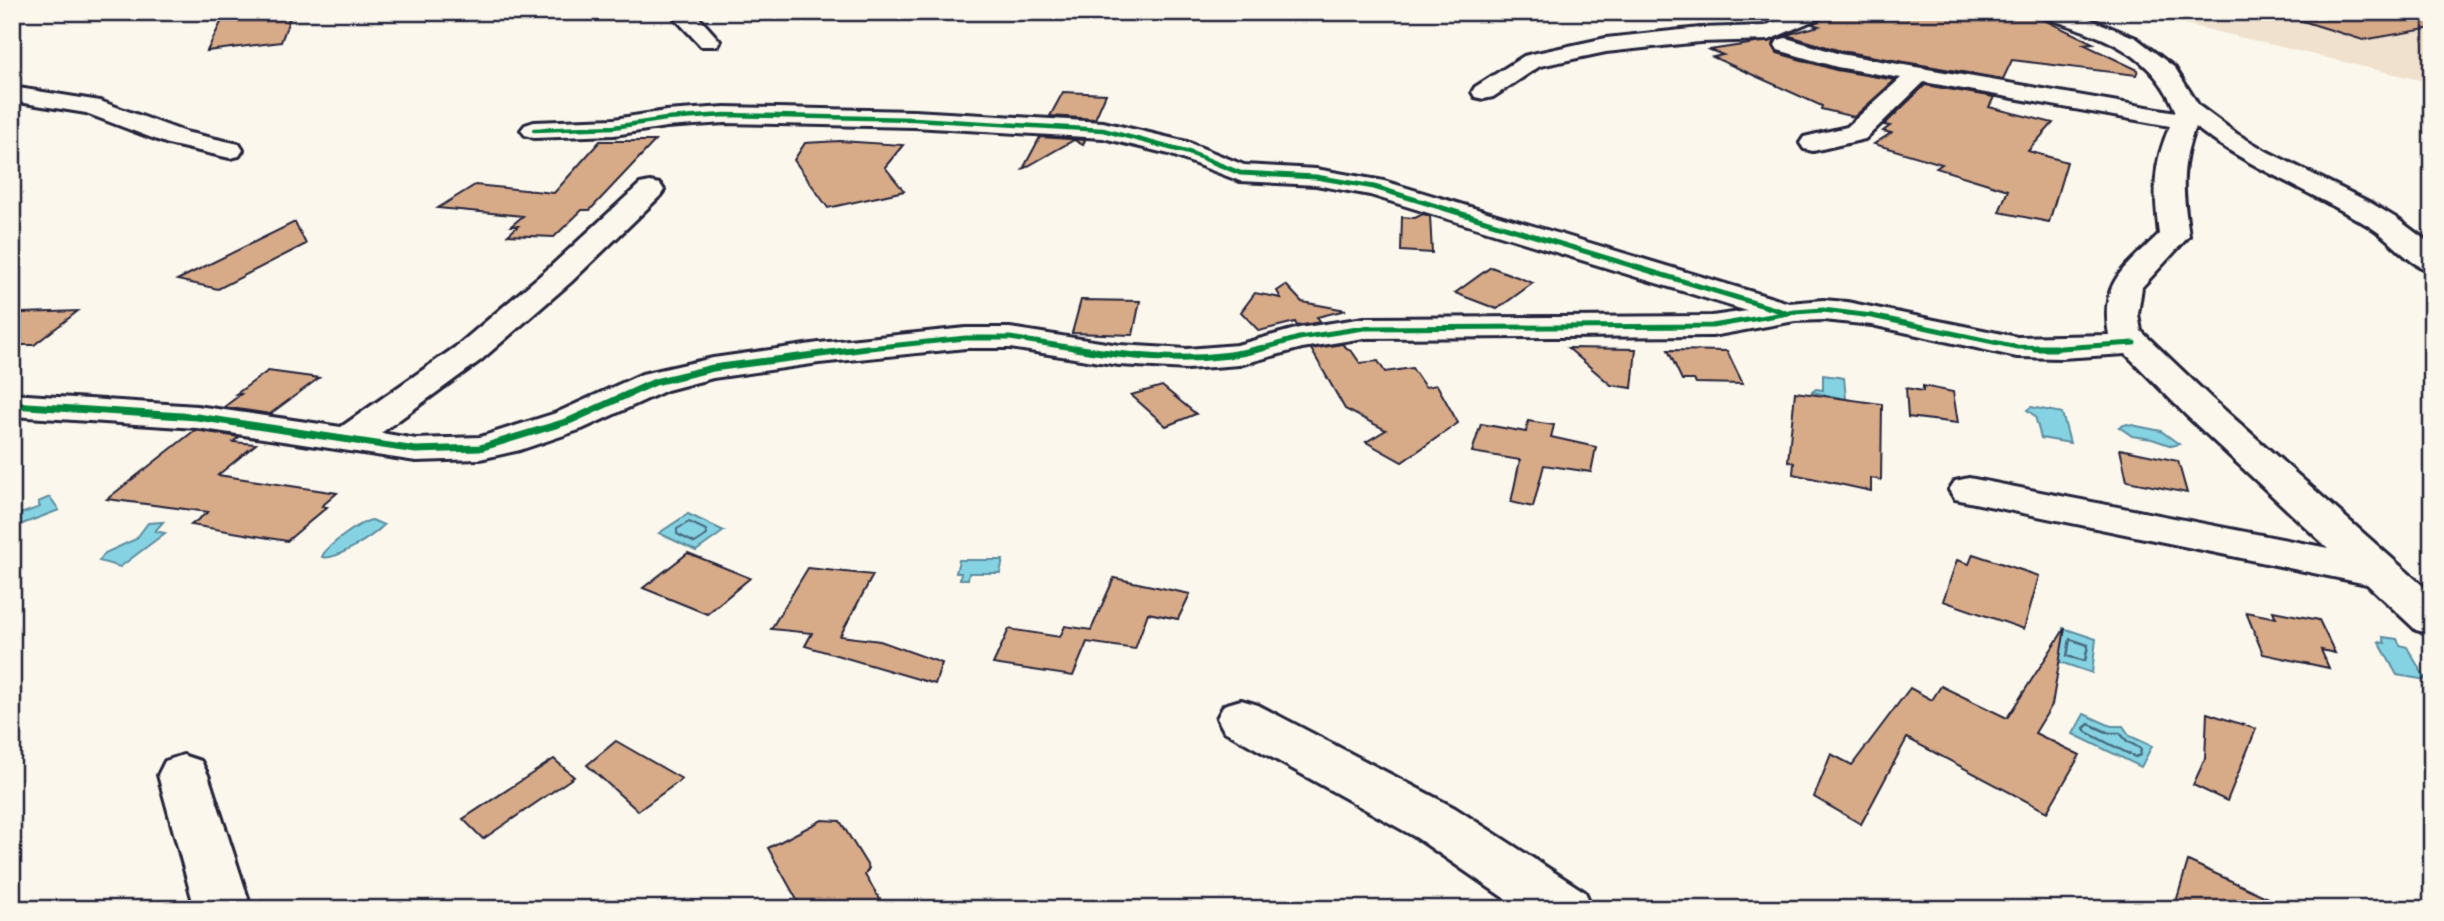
<svg xmlns="http://www.w3.org/2000/svg" width="2444" height="921" font-family="'Shantell Sans',sans-serif">
  <style>
    .built { fill: #f0e0ce }
    .water { fill: #85d3e2; stroke: #5d8c9f; stroke-width: 2 }
    .lines { fill: none; stroke-linecap: round; stroke-linejoin: round }
    .shore-far1 { stroke: #4a697e; stroke-width: 2 }
    .shore { stroke: #4a697e; stroke-width: 2.5 }
    .building { fill: #d7aa88; stroke: #22223b; stroke-width: 2 }
    .minor-casing { stroke: #22223b; stroke-width: 6 }
    .minor { fill: #fbf7ec; fill-rule: evenodd }
    .cycleway-far2-casing { stroke: #fbf7ec; stroke-width: 7 }
    .cycleway-far1-casing { stroke: #fbf7ec; stroke-width: 9 }
    .cycleway-casing { stroke: #fbf7ec; stroke-width: 11 }
    .cycleway-far2 { stroke: #00873e; stroke-width: 4.5 }
    .cycleway-far1 { stroke: #00873e; stroke-width: 5 }
    .cycleway { stroke: #00873e; stroke-width: 7 }
  </style>
  <rect width="100%" height="100%" fill="#fbf7ec"/>
  <filter id="ink" filterUnits="userSpaceOnUse"><feTurbulence type="fractalNoise" baseFrequency=".0143" numOctaves="2"/><feDisplacementMap in="SourceGraphic" scale="14" xChannelSelector="R" yChannelSelector="G"/><feConvolveMatrix kernelMatrix="1 2 1 2 8 2 1 2 1" color-interpolation-filters="sRGB"/></filter>
  <g filter="url(#ink)">
    <!-- built -->
    <polygon class="built" points="2134,12 2432,12 2432,83"/>
    <!-- water -->
    <g class="water">
      <polygon points="1823,375 1844,378 1846,399 1812,392 1816,389 1823,390"/>
      <polygon points="2031,407 2062,413 2070,443 2041,438 2035,416 2027,410"/>
      <polygon points="2127,424 2161,431 2179,444 2172,446 2152,439 2132,436 2119,427"/>
      <polygon points="50,497 59,510 12,528 12,517 40,507 38,502"/>
      <polygon points="688,514 724,531 696,551 659,533"/>
      <path d="M372 520 384 525C373 536 336 561 322 557 325 547 360 522 372 520Z"/>
      <polygon points="163,522 155,531 165,533 120,567 99,561 105,553 136,539 148,523"/>
      <polygon points="959,560 1003,560 1000,573 969,573 968,579 960,579 961,573 956,573"/>
      <polygon points="2063,628 2096,639 2092,673 2057,661"/>
      <polygon points="2383,637 2397,639 2400,645 2407,647 2426,680 2397,675 2379,642 2385,643"/>
      <polygon points="2084,714 2111,726 2123,726 2130,736 2152,746 2141,767 2073,734"/>
    </g>
    <g class="lines">
      <!-- shore-far1 -->
      <polygon class="shore-far1" points="689,522 706,530 707,535 695,543 677,534 677,529"/>
      <!-- shore -->
      <g class="shore">
        <polygon points="2070,639 2088,645 2085,661 2067,656"/>
        <polygon points="2089,724 2109,733 2120,733 2127,741 2141,749 2140,755 2135,757 2086,732 2084,728"/>
      </g>
    </g>
    <!-- building -->
    <g class="building">
      <polygon points="226,12 292,12 281,42 207,51"/>
      <polygon points="1826,12 2027,12 2093,43 2083,44 2138,70 2136,75 2012,60 2003,79 1841,51 1786,35 1819,26 1812,24 1822,19"/>
      <polygon points="2294,12 2432,12 2432,28 2363,40 2293,18"/>
      <polygon points="1775,40 1773,46 1777,53 1836,70 1895,80 1854,117 1821,109 1822,106 1713,57 1723,55 1710,50"/>
      <polygon points="1925,85 1994,97 1989,107 2053,123 2028,151 2067,162 2049,222 1999,212 2008,190 1936,168 1942,164 1874,144 1891,133 1883,131 1890,126 1884,125"/>
      <polygon points="1063,92 1106,94 1095,119 1050,116"/>
      <polygon points="1040,137 1085,140 1083,145 1074,140 1023,169"/>
      <polygon points="600,141 655,141 590,210 582,210 554,237 508,235 518,226 511,226 523,216 438,208 475,185 554,193"/>
      <polygon points="840,141 903,145 885,167 904,191 828,208 794,160 805,143"/>
      <polygon points="1423,214 1430,216 1432,253 1401,251 1402,217 1415,218"/>
      <polygon points="295,222 306,244 218,289 177,280"/>
      <polygon points="1491,267 1533,283 1497,309 1455,293"/>
      <polygon points="1286,285 1302,302 1346,310 1317,317 1321,322 1297,326 1295,322 1259,331 1241,312 1255,293 1281,298 1277,291"/>
      <polygon points="1081,300 1140,301 1133,335 1072,333"/>
      <polygon points="78,311 34,345 12,345 12,321 23,313"/>
      <polygon points="1342,344 1353,353 1360,363 1378,361 1385,372 1412,368 1425,387 1437,385 1458,423 1402,462 1366,442 1386,430 1345,409 1311,349"/>
      <polygon points="1568,348 1636,349 1632,388 1611,385"/>
      <polygon points="1668,350 1727,351 1743,384 1696,383 1694,380 1682,380"/>
      <polygon points="268,371 319,378 270,414 224,407 241,394 236,394"/>
      <polygon points="1162,386 1196,414 1166,426 1131,395"/>
      <polygon points="1923,386 1953,392 1958,423 1908,417 1906,388 1923,391"/>
      <polygon points="1795,392 1882,404 1881,480 1871,478 1871,491 1793,474 1794,463 1788,461"/>
      <polygon points="1528,421 1554,425 1551,437 1596,447 1591,472 1544,465 1533,507 1511,502 1520,460 1472,452 1481,424 1526,432"/>
      <polygon points="195,430 239,437 233,442 256,444 218,475 337,493 322,506 327,507 287,541 191,525 208,512 107,499"/>
      <polygon points="2120,449 2178,461 2187,493 2127,481"/>
      <polygon points="688,553 750,578 707,614 643,588"/>
      <polygon points="1973,554 2039,576 2024,629 1943,601 1957,560 1969,564"/>
      <polygon points="808,568 873,575 840,636 880,641 942,663 935,684 805,646 812,633 771,629"/>
      <polygon points="1114,578 1190,594 1178,619 1148,613 1135,649 1087,642 1073,676 993,664 1009,629 1060,637 1065,626 1091,630"/>
      <polygon points="2273,611 2319,620 2335,653 2321,650 2329,668 2263,654 2246,612 2276,618"/>
      <polygon points="2065,628 2052,705 2035,733 2080,755 2047,812 1907,738 1861,824 1814,797 1831,754 1852,765 1910,688 1932,700 1941,686 2007,718"/>
      <polygon points="2207,713 2256,729 2227,801 2193,785 2205,759"/>
      <polygon points="616,741 682,779 638,811 587,765"/>
      <polygon points="554,759 574,777 483,839 463,819"/>
      <polygon points="822,820 840,821 869,868 865,875 886,909 802,909 768,848"/>
      <polygon points="2188,861 2292,909 2174,909"/>
    </g>
    <g class="lines">
      <!-- minor casing -->
      <g class="minor-casing">
        <g id="minor">
          <polygon points="669,12 694,12 720,41 717,46 701,46"/>
          <polygon points="1795,12 1824,12 1821,17 1769,40 1700,42 1606,52 1540,66 1493,97 1484,99 1475,97 1472,92 1475,87 1524,56 1532,54 1606,38 1700,28 1765,26"/>
          <path d="M2040 12H2073L2136 38 2175 68 2199 106 2237 134 2268 152 2371 203 2396 218 2432 245V271C2409 266 2392 240 2372 228 2314 192 2250 169 2195 127 2179 169 2183 193 2189 236L2142 287 2138 314 2141 331 2211 398 2432 594V634L2416 630 2367 584 1955 499 1949 490 1955 481 1969 478 2328 548 2185 414 2126 354 2061 358 2017 357 1872 325 1823 320 1795 321 1712 336 1364 338 1302 348 1239 365 1187 369 1119 365 1010 348H966L819 363 713 378 667 390 582 429 520 450 480 459 416 461 197 428 12 416V394L197 406 341 427 457 346 549 268 640 184 650 182 660 184 664 190 660 196 571 282 481 360 381 433 416 439 480 437 556 413 642 374 713 358 819 343 966 328H1010L1119 345 1187 349 1237 345 1299 328 1364 318 1712 316 1747 311 1370 195 1316 185 1240 181 1169 154 1103 138 914 127 725 123 666 127 614 135 534 138 525 135 521 130 525 125 534 122 614 119 666 111 725 107 914 111 1103 122 1187 142 1244 165 1316 169 1384 181 1789 303 1823 300 1847 302 2017 337 2109 335C2099 281 2125 268 2159 234 2154 191 2152 166 2170 126L1924 82 1865 139 1813 151 1804 149 1800 143 1804 137 1847 127 1901 78 1837 67 1778 50 1775 45 1778 40 1786 38 1840 54 2176 112C2152 51 2101 36 2043 17Z"/>
          <polygon points="12,87 100,101 185,132 239,144 243,150 239,156 230,158 168,144 86,113 12,101"/>
          <polygon points="1241,700 1258,705 1455,808 1585,892 1593,909 1520,909 1417,838 1224,731 1217,718 1224,705"/>
          <polygon points="183,755 201,761 208,775 248,898 246,909 190,909 192,898 158,775 165,761"/>
        </g>
      </g>
      <!-- minor -->
      <use href="#minor" class="minor"/>
      <!-- cycleway-far2 casing -->
      <g class="cycleway-far2-casing">
        <polyline id="cycleway-far2" points="534,130 614,127 666,119 725,115 914,119 1103,130 1193,154"/>
      </g>
      <!-- cycleway-far1 casing -->
      <g class="cycleway-far1-casing">
        <g id="cycleway-far1">
          <polyline points="1188,152 1240,173 1316,177 1374,187 1784,312"/>
          <polyline points="850,350 966,338 1010,338 1086,350"/>
          <polyline points="1257,350 1299,338 1364,328 1712,326 1795,312 1823,310 1872,316 2017,347 2061,348 2134,343"/>
        </g>
      </g>
      <!-- cycleway casing -->
      <g class="cycleway-casing">
        <g id="cycleway">
          <path d="M1075 348C1137 358 1202 365 1263 348"/>
          <polyline points="2035,348 2057,348"/>
          <polyline points="12,405 197,417 416,450 480,448 569,421 655,382 713,368 867,348"/>
        </g>
      </g>
      <!-- cycleway-far2 -->
      <use href="#cycleway-far2" class="cycleway-far2"/>
      <!-- cycleway-far1 -->
      <use href="#cycleway-far1" class="cycleway-far1"/>
      <!-- cycleway -->
      <use href="#cycleway" class="cycleway"/>
    </g>
  </g>
  <!-- margin -->
  <rect width="2444" height="921" fill="none" stroke="#fbf7ec" stroke-width="42"/>
  <rect x="21" y="21" width="2402" height="879" fill="none" stroke="#22223b" stroke-width="2.5" filter="url(#ink)"/>
</svg>
